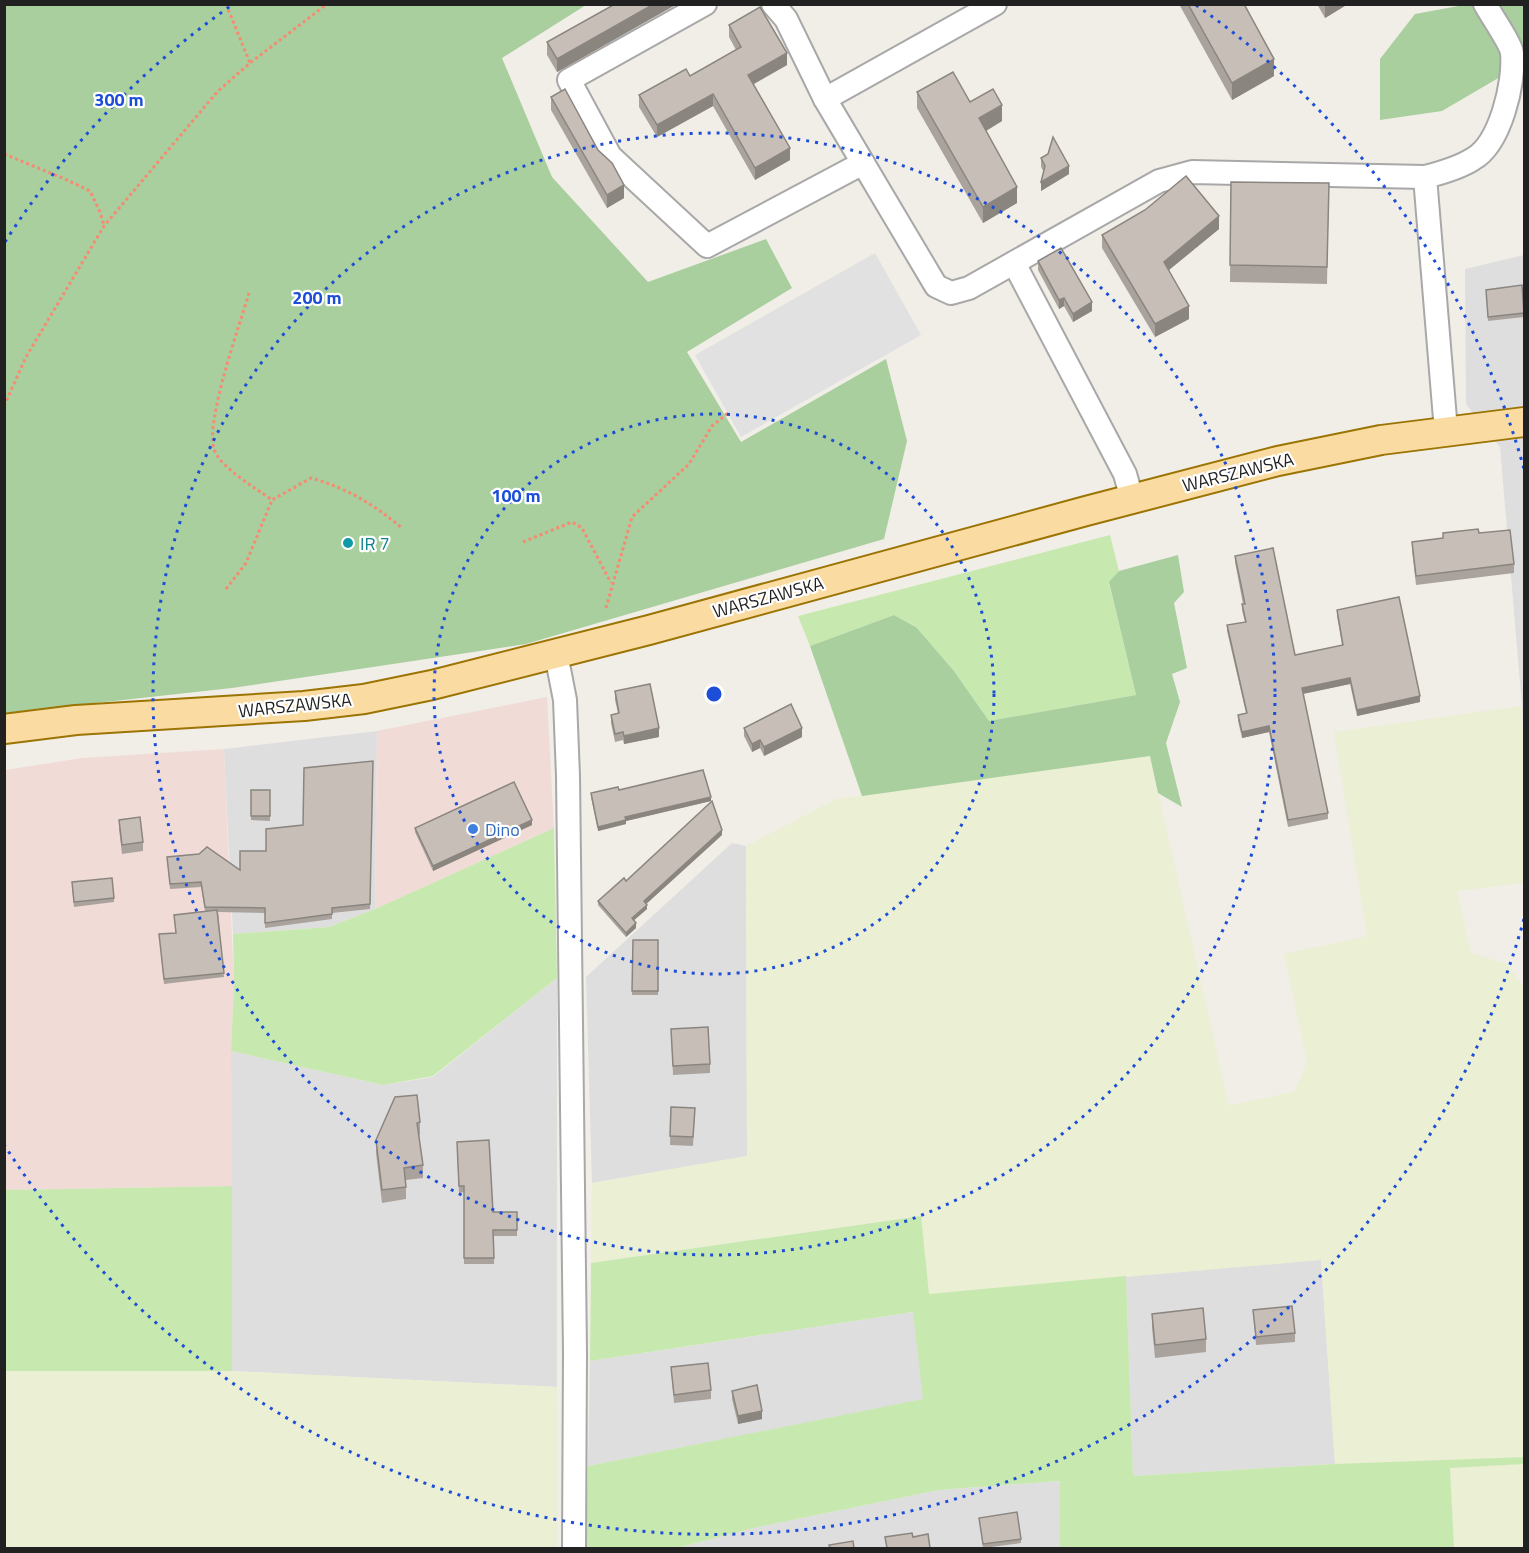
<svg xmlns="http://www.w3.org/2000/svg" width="1529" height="1553" font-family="'Titillium Web',sans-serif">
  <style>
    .residential { fill: #dfdede }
    .commercial { fill: #f1dbd7 }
    .farmland { fill: #ebefd4 }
    .grass { fill: #c7e9af }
    .forest { fill: #a8cf9d }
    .parking { fill: #e1e1e1 }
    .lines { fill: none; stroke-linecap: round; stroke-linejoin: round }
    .minor-casing { stroke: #a8a8a8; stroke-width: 26 }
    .major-casing { stroke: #9b7403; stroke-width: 32 }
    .path { stroke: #f78a72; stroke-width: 3; stroke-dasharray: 3 3; stroke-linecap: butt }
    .minor { stroke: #fff; stroke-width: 22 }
    .major { stroke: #fadca3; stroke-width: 28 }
    .wall { fill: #aaa39d }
    .shaded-wall { fill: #8b8580 }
    .building { fill: #c6beb7; stroke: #8b8580; stroke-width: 1.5 }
    .ring { fill: none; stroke: #1d4ed8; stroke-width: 3; stroke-dasharray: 3 6 }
    .culture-dot { fill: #0f9aa8; stroke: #fff; stroke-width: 2 }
    .shop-dot { fill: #3f7fe0; stroke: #fff; stroke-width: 2 }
    .labels { text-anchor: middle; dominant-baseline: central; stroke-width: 4.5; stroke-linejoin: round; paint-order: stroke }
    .street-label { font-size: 18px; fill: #212121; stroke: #fff }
    .culture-label { font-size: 18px; fill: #0d838f; stroke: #fff; text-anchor: start }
    .shop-label { font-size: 18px; fill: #366cbe; stroke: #fff; text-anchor: start }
    .centre { fill: #1d4ed8; stroke: #fff; stroke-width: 3 }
    .ring-label { font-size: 18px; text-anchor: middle; font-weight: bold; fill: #1d4ed8; stroke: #fff; stroke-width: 4.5; stroke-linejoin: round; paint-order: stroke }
  </style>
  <rect width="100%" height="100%" fill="#f1eee7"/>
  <!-- residential -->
  <g class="residential">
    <polygon points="1524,255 1524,778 1522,706 1500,447 1466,404 1465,269"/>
    <polygon points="377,731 375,909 329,927 233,934 224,749"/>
    <polygon points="732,843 746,846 747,1156 592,1183 586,977"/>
    <polygon points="557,978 557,1387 232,1371 231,1051 383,1085 433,1077"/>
    <polygon points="1321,1259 1335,1464 1133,1476 1126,1276"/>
    <polygon points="914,1312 924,1400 588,1466 590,1361"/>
    <polygon points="1061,1481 1060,1548 677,1548 758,1527 939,1490"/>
  </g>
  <!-- commercial -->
  <g class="commercial">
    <polygon points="547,697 554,828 375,909 377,731"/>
    <polygon points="224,749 234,982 231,1051 232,1186 5,1190 5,770 82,758"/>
  </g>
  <!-- farmland -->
  <g class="farmland">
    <polygon points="1522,706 1524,778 1524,883 1457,891 1471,953 1507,964 1524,988 1524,1457 1335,1464 1321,1260 929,1294 920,1216 591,1263 592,1183 747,1156 746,846 836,799 1150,756 1229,1106 1295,1091 1307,1062 1284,954 1367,936 1334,732"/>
    <polygon points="5,1371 232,1371 557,1387 558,1548 5,1548"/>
    <polygon points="1524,1464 1524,1548 1454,1548 1450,1467"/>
  </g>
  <!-- grass -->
  <g class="grass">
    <polygon points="1110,535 1119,571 1109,583 1136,695 989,721 954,671 915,626 894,615 810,646 798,616"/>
    <polygon points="554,828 557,978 433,1076 383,1085 231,1051 234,982 233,934 329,927 375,909"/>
    <polygon points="232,1186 232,1371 5,1371 5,1190"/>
    <polygon points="921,1216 929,1294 1126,1276 1133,1476 1335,1464 1524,1457 1524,1464 1450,1468 1454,1548 1060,1548 1060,1481 939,1490 758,1527 677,1548 585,1548 588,1466 923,1399 913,1312 590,1361 591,1263"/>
  </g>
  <!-- forest -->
  <g class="forest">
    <polygon points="4,5 586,5 502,58 552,177 648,282 766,239 792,288 687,352 741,442 886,359 907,441 884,539 526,644 232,688 5,713"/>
    <polygon points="1464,5 1524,5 1524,63 1442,111 1380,120 1380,59 1415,14"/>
    <polygon points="1178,555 1184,592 1174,603 1187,668 1172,674 1180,702 1166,743 1182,807 1158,793 1150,756 862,796 810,646 894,615 916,627 954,671 989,721 1136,695 1109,582 1119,571"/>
  </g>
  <!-- parking -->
  <polygon class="parking" points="875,253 921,335 741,437 695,355"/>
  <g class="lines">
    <!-- minor casing -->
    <g class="minor-casing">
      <g id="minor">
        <polyline points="705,4 569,80 610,156 707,246 863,163"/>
        <polyline points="773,4 786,19 825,99"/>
        <polyline points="995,4 825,99 936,286 951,293 969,288 1159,181 1192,172 1425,177"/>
        <polyline points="1014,263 1125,474 1132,499"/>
        <path d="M1446 431 1425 177C1441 173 1459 168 1473 159 1500 144 1515 83 1512 53 1511 44 1491 15 1485 4"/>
        <polyline points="556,654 565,700 568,776 575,1353 574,1548"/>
      </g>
    </g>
    <!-- major casing -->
    <g class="major-casing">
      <polyline id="major" points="4,729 76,720 304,706 364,699 432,685 649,630 1086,511 1278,461 1381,440 1524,422"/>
    </g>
    <!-- path -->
    <g class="path">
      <polyline points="226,4 250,63"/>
      <polyline points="4,154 65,179 90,191 100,212 104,226"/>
      <path d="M249 293C240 324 205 422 214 449 220 468 256 488 272 500L311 478C347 488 375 505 403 529"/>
      <polyline points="4,406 26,357 104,226 218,91 250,63 327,4"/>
      <polyline points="523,542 572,522 582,528 611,583"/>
      <polyline points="226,589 246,563 272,500"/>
      <polyline points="606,608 632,517 689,464 712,426 728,413"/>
    </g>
    <!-- minor -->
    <use href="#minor" class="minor"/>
    <!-- major -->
    <use href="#major" class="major"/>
  </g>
  <!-- wall -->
  <g class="wall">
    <polygon points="615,4 677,4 557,72 547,55 547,42"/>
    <polygon points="1179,4 1244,4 1274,76 1232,100"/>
    <polygon points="1317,4 1348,4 1325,18"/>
    <polygon points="729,25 787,65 754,84 790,160 755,180 713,106 657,137 639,107 639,95 690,76 736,50 729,37"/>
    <polygon points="917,92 970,102 1002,121 986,131 1017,203 983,223 917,108"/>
    <polygon points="551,97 624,198 607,208 551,110"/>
    <polygon points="1041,158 1069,174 1041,191 1044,172 1041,167"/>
    <polygon points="1231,182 1329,183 1327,284 1230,282"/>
    <polygon points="1219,229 1169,270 1189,319 1155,337 1102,248 1102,235"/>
    <polygon points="1038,261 1092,311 1073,322 1064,306 1059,309 1038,270"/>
    <polygon points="1486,290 1524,307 1524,317 1488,321"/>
    <polygon points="1479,533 1514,564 1514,573 1416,585 1412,550 1412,542"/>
    <polygon points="1235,556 1295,655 1342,645 1337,616 1337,610 1420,702 1357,716 1350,684 1303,694 1328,813 1328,819 1288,827 1269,732 1242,738 1238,721 1238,715 1246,713 1227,631 1227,625 1245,622 1242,610 1242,604 1243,604 1235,562"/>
    <polygon points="615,691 659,737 624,744 623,740 615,742 611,723 611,715 618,713 615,700"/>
    <polygon points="744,728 802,737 764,756 760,748 752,752 744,736"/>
    <polygon points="373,761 370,909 332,913 332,919 265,928 265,913 218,912 224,977 164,984 159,934 176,933 174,915 205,911 201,887 170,889 167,857 240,870 303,825"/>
    <polygon points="251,790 270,790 270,821 251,820"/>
    <polygon points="619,790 711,801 626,821 626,824 598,831 591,797 591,793"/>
    <polygon points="119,820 143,842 143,851 122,854 119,829"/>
    <polygon points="532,825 433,871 415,832 415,828"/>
    <polygon points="722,835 646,904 647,909 634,920 636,928 626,937 598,905 598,901 626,881"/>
    <polygon points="72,887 114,898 114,902 74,907"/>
    <polygon points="633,940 658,940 658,995 632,995"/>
    <polygon points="671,1029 710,1064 710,1073 673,1075"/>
    <polygon points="395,1097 420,1122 420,1135 419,1135 423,1165 423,1178 406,1180 406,1199 382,1203 376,1153 376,1140"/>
    <polygon points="671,1107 695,1108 693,1146 670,1145"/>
    <polygon points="457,1148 493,1212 517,1212 517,1236 494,1236 494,1264 464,1264 464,1192 459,1193"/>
    <polygon points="1253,1310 1295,1333 1295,1342 1256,1345"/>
    <polygon points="1152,1314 1206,1339 1206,1352 1155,1358 1152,1327"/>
    <polygon points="671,1367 711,1390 711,1399 674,1403"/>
    <polygon points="732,1391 762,1419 738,1424 732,1399"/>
    <polygon points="979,1518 1021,1539 1021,1543 983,1548"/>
  </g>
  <!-- shaded-wall -->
  <g class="shaded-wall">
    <polygon points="654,4 677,4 557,72 557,59"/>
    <polygon points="1325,4 1348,4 1325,18"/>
    <polygon points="787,53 787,65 748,87 748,75"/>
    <polygon points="1274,59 1274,76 1232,100 1232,83"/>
    <polygon points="713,94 713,106 657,137 657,125"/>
    <polygon points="1002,105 1002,121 979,135 979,118"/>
    <polygon points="790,148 790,160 755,180 755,168"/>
    <polygon points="1069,166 1069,174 1041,191 1041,182"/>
    <polygon points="624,185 624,198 607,208 607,195"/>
    <polygon points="1017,187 1017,203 983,223 983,207"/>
    <polygon points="1219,216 1219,229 1164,274 1164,262"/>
    <polygon points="1064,298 1064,306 1059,309 1059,300"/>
    <polygon points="1092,302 1092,311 1073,322 1073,314"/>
    <polygon points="1189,306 1189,319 1155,337 1155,324"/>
    <polygon points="1350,678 1350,684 1302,694 1302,688"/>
    <polygon points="1420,696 1420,702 1357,716 1357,710"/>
    <polygon points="1269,726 1269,732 1242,738 1242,732"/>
    <polygon points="659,728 659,737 624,744 624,736"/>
    <polygon points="802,728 802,737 764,756 764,747"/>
    <polygon points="760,740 760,748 752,752 752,744"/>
    <polygon points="711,797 711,801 626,821 626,824 598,831 598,827 625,817"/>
    <polygon points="532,820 532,825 433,871 433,866"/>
    <polygon points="722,830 722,835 644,906 644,901"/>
    <polygon points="647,905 647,909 632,922 632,918"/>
    <polygon points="636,923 636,928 626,937 626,933"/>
    <polygon points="762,1411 762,1419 738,1424 738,1416"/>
  </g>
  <!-- building -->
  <g class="building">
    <polygon points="615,4 654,4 557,59 547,42"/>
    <polygon points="1188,4 1244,4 1274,59 1232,83"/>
    <polygon points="760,7 787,53 748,75 790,148 755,168 713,94 657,125 639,95 686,69 690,76 741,47 729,25"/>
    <polygon points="953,72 970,102 993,89 1002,105 979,118 1017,187 983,207 917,92"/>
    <polygon points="565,89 598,150 612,163 624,185 607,195 551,97"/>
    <polygon points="1053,137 1069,166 1041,182 1045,166 1041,158 1048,154"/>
    <polygon points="1186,176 1219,216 1164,262 1189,306 1155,324 1102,235 1145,210"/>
    <polygon points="1231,182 1329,183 1327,267 1230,265"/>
    <polygon points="1061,248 1092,302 1073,314 1064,298 1059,300 1038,261"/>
    <polygon points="1522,285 1524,313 1488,317 1486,290"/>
    <polygon points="1478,529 1479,533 1510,530 1514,564 1416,576 1412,542 1443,538 1443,533"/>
    <polygon points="1273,548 1295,655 1343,645 1337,610 1399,597 1420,696 1357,710 1350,678 1302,688 1328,813 1288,820 1269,726 1242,732 1238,715 1247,713 1227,625 1246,622 1242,604 1245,604 1235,556"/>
    <polygon points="650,684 659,728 624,736 623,732 615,734 611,715 619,713 615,691"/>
    <polygon points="791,704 802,728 764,747 760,740 752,744 744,728"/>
    <polygon points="373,761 370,904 332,908 332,914 265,923 265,908 205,907 201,882 170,884 167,857 199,854 207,847 240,870 240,851 266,851 266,829 303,825 304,768"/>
    <polygon points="703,770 711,797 625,817 626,820 598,827 591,793 618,787 619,790"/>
    <polygon points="514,782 532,820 433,866 415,828"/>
    <rect x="251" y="790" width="19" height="26"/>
    <polygon points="712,801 722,830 644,901 647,905 632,918 636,923 626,933 598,901 624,878 626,881"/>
    <polygon points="140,817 143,842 122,845 119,820"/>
    <polygon points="112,878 114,898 74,902 72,882"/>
    <polygon points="217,910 224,973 164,979 159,934 176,933 174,915"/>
    <polygon points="633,940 658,940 658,991 632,991"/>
    <polygon points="708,1027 710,1064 673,1066 671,1029"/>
    <polygon points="417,1095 420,1122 417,1123 423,1165 404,1168 406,1187 382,1190 376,1140 395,1097"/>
    <polygon points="671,1107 695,1108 693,1137 670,1136"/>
    <polygon points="489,1140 493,1212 517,1212 517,1230 493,1230 494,1258 464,1258 464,1186 459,1186 457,1142"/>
    <polygon points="1292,1306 1295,1333 1256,1337 1253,1310"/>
    <polygon points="1203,1308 1206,1339 1155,1345 1152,1314"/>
    <polygon points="708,1363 711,1390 674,1395 671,1367"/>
    <polygon points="757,1385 762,1411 738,1416 732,1391"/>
    <polygon points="1017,1512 1021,1539 983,1544 979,1518"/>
    <polygon points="912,1533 913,1537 928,1534 930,1548 885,1548 887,1548 885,1537"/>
    <polygon points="853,1541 854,1548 830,1548 829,1545"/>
  </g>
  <!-- distance rings -->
  <g class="ring">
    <circle cx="714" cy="694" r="280"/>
    <circle cx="714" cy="694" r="561"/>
    <path d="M1524 919A841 841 0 0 1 5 1146M5 242A841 841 0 0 1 232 5M1196 5A841 841 0 0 1 1524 469"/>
  </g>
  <!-- markers -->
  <circle class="culture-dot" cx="348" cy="543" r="6"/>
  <circle class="shop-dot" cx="473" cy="829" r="6"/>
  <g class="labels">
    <!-- street labels -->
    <g class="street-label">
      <text transform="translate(1238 472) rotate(-14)">WARSZAWSKA</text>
      <text transform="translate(768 597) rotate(-15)">WARSZAWSKA</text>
      <text transform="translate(295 705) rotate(-6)">WARSZAWSKA</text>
    </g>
    <!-- culture labels -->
    <g class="culture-label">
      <text x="360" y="543">IR 7</text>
    </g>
    <!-- shop labels -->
    <g class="shop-label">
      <text x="485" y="829">Dino</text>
    </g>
  </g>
  <circle cx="714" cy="694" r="9" class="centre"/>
  <g class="ring-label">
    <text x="119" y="106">300 m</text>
    <text x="317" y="304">200 m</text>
    <text x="516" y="502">100 m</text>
  </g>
  <!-- border -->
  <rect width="1529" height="1553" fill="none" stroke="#212121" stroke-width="12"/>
</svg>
